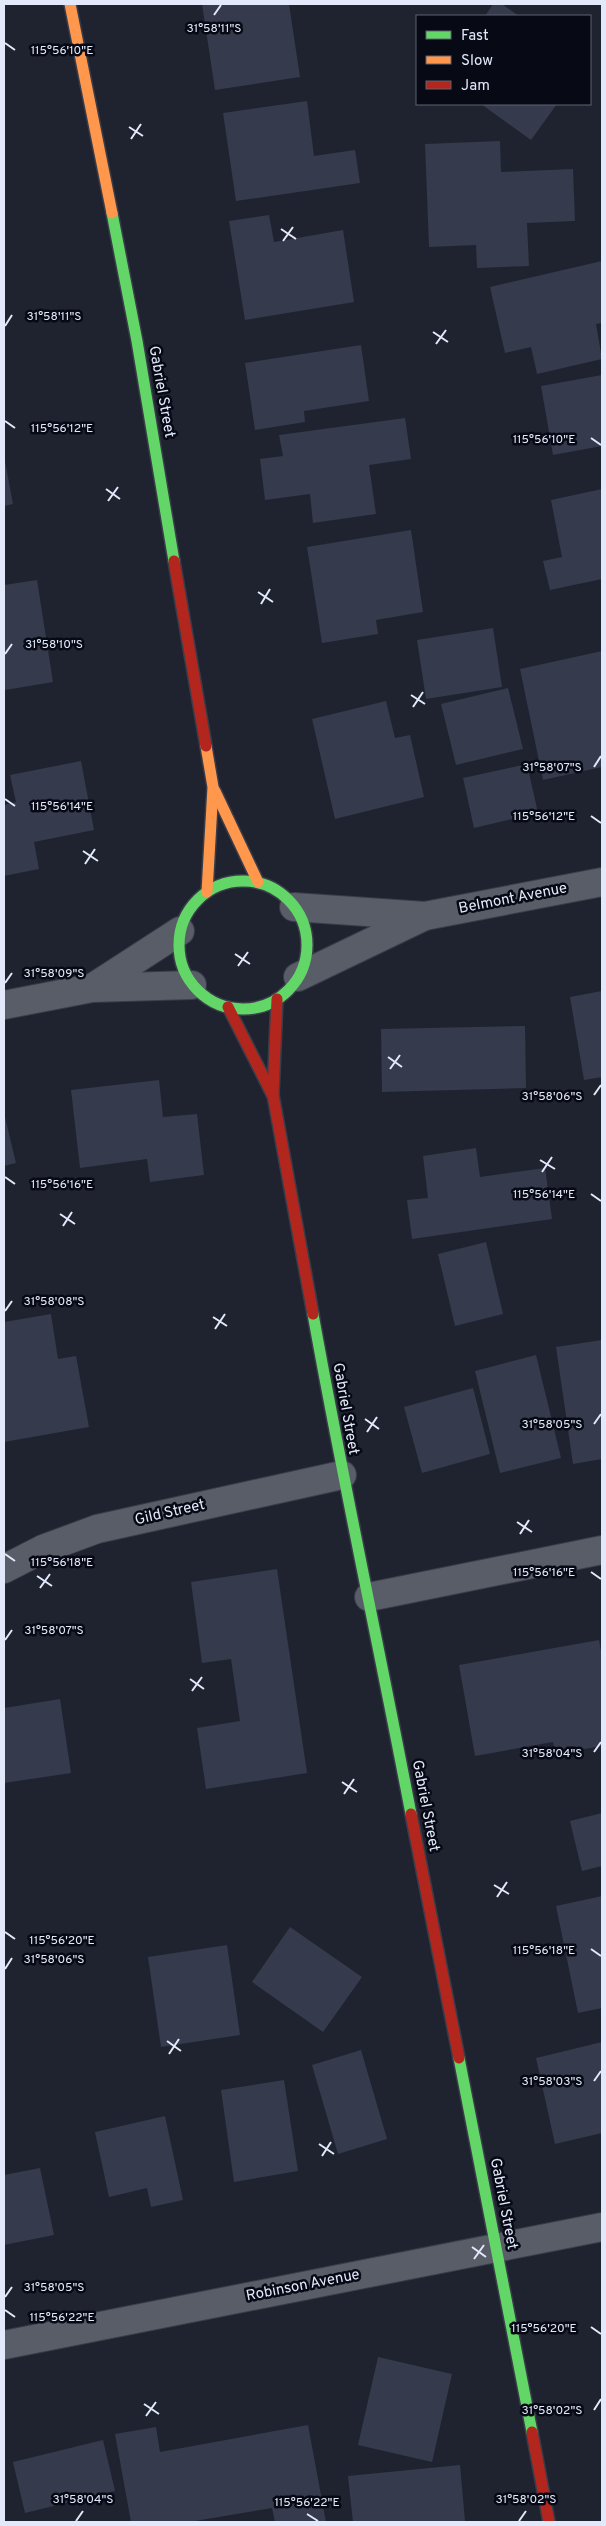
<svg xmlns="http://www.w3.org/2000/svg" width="606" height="2526" font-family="Overpass,sans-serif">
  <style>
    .building { fill: #353a4c }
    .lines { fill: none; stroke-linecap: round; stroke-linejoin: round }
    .street-casing { stroke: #3a3d49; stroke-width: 30 }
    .fast-casing { stroke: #3a3d49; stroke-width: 14 }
    .slow-casing { stroke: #3a3d49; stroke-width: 14 }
    .jam-casing { stroke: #3a3d49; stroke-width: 14 }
    .street { stroke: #595d68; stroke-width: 28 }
    .fast { stroke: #63d668; stroke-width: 11 }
    .slow { stroke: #ff974d; stroke-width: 11 }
    .jam { stroke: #b3261e; stroke-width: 11 }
    .ticks { fill: none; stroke: #e2e9fb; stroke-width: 2 }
    .labels { text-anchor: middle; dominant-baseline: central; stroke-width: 5; stroke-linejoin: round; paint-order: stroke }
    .street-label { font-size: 15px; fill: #e2e9fb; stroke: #070a15 }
    .ticks-label { font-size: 12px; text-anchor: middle; fill: #e2e9fb; stroke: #070a15; stroke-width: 5; stroke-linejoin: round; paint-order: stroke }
  </style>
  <rect width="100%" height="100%" fill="#1f2330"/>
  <!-- building -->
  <g class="building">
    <polygon points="202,4 289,4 300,77 215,90"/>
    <polygon points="493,4 502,4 519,16 485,16"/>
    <polygon points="307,101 314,156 355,150 360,183 236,201 223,113"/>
    <polygon points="481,104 557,104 531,140"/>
    <polygon points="500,141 501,172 573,169 575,221 527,223 529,266 477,268 476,245 429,247 425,144"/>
    <polygon points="269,215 274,242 343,230 354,302 245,320 229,221"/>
    <polygon points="602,261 602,323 596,324 602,359 537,374 531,347 505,353 490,287"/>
    <polygon points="361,345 369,401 304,411 305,422 255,430 245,363"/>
    <polygon points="602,375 602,446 553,455 541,386"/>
    <polygon points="405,418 411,459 369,465 376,514 313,523 310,494 265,500 260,459 283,456 279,435"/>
    <polygon points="4,456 13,504 4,506"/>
    <polygon points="602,489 602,579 550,590 543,561 562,557 551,500"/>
    <polygon points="411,530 423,612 376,620 378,634 322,643 307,547"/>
    <polygon points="37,580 53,682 5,690 4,585"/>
    <polygon points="493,628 502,687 426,699 417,640"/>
    <polygon points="602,651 602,767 543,780 520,669"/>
    <polygon points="508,688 523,749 456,765 441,704"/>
    <polygon points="386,701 395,738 410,735 424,797 335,819 312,719"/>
    <polygon points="81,761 94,830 34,842 39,869 4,876 4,805 16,802 10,775"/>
    <polygon points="527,764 538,813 474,828 463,778"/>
    <polygon points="602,991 602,1077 584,1080 570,997"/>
    <polygon points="525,1026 526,1088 382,1092 381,1029"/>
    <polygon points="159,1080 163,1117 197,1114 204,1175 150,1182 147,1159 80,1168 71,1090"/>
    <polygon points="4,1113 16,1163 4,1166"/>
    <polygon points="476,1148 480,1177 545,1168 552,1219 412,1239 407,1200 428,1198 423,1156"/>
    <polygon points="486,1242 503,1314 455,1326 438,1254"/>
    <polygon points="51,1314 58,1359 76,1356 89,1427 4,1442 4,1322"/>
    <polygon points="602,1340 602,1459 573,1464 556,1347"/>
    <polygon points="536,1355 561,1458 500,1473 475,1371"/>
    <polygon points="473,1388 490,1454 422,1473 404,1407"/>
    <polygon points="277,1569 307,1773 206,1789 197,1728 240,1721 231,1659 202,1663 191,1582"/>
    <polygon points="599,1640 602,1657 602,1746 555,1754 553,1742 475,1756 459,1665"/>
    <polygon points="60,1699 71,1773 4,1783 4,1708"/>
    <polygon points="602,1813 602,1866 582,1871 570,1821"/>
    <polygon points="602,1896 602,2008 578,2013 556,1906"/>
    <polygon points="290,1927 362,1977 323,2032 252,1982"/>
    <polygon points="227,1945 240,2035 161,2047 148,1957"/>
    <polygon points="602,2042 602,2133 555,2144 536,2058"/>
    <polygon points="361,2050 387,2139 338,2154 312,2065"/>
    <polygon points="284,2080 298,2171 234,2182 221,2090"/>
    <polygon points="165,2116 183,2200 151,2207 147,2188 109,2197 95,2132"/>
    <polygon points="40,2168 54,2235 4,2245 4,2175"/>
    <polygon points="378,2357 452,2374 432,2462 358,2445"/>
    <polygon points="308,2425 326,2522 275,2522 272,2508 189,2522 131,2522 115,2434 156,2427 160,2452"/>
    <polygon points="103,2440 115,2491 25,2513 13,2462"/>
    <polygon points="460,2465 465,2521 353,2522 348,2476"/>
  </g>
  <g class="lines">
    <!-- street casing -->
    <g class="street-casing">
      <g id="street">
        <polyline points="294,907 425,916"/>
        <polyline points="298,977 425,916 602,882"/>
        <polyline points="92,988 180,931"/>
        <polyline points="4,1005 92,988 192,985"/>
        <polyline points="4,1569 43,1549 97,1529 342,1475"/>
        <polyline points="369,1597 602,1550"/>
        <polyline points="4,2345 602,2227"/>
      </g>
    </g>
    <!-- fast casing -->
    <g class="fast-casing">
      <g id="fast">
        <polyline points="112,213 137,341 174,561"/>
        <circle cx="243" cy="945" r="64"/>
        <path d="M313 1314C343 1481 379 1647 411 1814"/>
        <polyline points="459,2058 532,2432"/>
      </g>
    </g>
    <!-- slow casing -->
    <g class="slow-casing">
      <g id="slow">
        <polyline points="70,4 112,213"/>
        <polyline points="206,746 213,787 207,892"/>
        <polyline points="215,791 258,882"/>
      </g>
    </g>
    <!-- jam casing -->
    <g class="jam-casing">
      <g id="jam">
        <polyline points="174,561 206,746"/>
        <polyline points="277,999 273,1095 313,1314"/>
        <polyline points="228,1007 272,1094"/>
        <polyline points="411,1814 459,2058"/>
        <polyline points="532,2432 549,2522"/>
      </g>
    </g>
    <!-- street -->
    <use href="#street" class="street"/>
    <!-- fast -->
    <use href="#fast" class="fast"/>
    <!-- slow -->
    <use href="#slow" class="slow"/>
    <!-- jam -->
    <use href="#jam" class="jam"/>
  </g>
  <!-- ticks -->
  <path class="ticks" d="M214 15 221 5M5 43 15 50M129 127 143 136M131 139 141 124M281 229 296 239M283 241 293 227M5 326 12 315M433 332 448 342M436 344 446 330M5 421 15 428M591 438 601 445M106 489 120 499M108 501 118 487M258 592 273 602M261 604 270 589M5 654 12 644M411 695 425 704M413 707 423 692M594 767 601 756M5 799 15 806M591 816 601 823M83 851 98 861M85 864 95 849M235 954 250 964M238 966 248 952M5 983 12 973M388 1057 402 1067M390 1069 400 1055M594 1095 601 1085M540 1160 555 1169M542 1172 552 1157M5 1177 15 1184M591 1194 601 1201M60 1214 75 1224M63 1226 72 1212M5 1311 12 1301M213 1317 227 1326M215 1329 225 1314M365 1419 379 1429M594 1424 601 1414M367 1432 377 1417M517 1522 532 1532M520 1534 529 1520M5 1554 15 1561M591 1572 601 1579M37 1576 52 1586M40 1588 50 1574M5 1640 12 1630M190 1679 204 1689M192 1691 202 1677M594 1752 601 1742M342 1782 357 1792M344 1794 354 1779M494 1885 509 1894M497 1897 507 1882M5 1932 15 1939M591 1949 601 1956M5 1969 12 1958M167 2041 181 2051M169 2054 179 2039M594 2081 601 2071M319 2144 334 2154M322 2156 331 2142M472 2247 486 2257M474 2259 484 2245M5 2297 12 2287M5 2310 15 2317M591 2327 601 2334M144 2404 159 2414M594 2410 601 2399M146 2416 156 2402M307 2514 318 2521M76 2521 83 2511M519 2521 526 2511"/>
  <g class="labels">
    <!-- street labels -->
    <g class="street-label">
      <text transform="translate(161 392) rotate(80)">Gabriel Street</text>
      <text transform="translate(513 899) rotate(-11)">Belmont Avenue</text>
      <text transform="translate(345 1409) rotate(80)">Gabriel Street</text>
      <text transform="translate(170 1513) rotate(-13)">Gild Street</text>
      <text transform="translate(425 1806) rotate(79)">Gabriel Street</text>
      <text transform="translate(503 2204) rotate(79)">Gabriel Street</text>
      <text transform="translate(303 2286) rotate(-11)">Robinson Avenue</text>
    </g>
  </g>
  <g class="ticks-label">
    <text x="214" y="32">31°58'11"S</text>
    <text x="62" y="54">115°56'10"E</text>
    <text x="54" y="320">31°58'11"S</text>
    <text x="62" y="432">115°56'12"E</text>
    <text x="544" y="443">115°56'10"E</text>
    <text x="54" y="648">31°58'10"S</text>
    <text x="552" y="771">31°58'07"S</text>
    <text x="62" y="810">115°56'14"E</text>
    <text x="544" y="820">115°56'12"E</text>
    <text x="54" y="977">31°58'09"S</text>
    <text x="552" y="1100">31°58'06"S</text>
    <text x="62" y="1188">115°56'16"E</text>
    <text x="544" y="1198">115°56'14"E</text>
    <text x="54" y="1305">31°58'08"S</text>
    <text x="552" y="1428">31°58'05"S</text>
    <text x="62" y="1566">115°56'18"E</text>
    <text x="544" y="1576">115°56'16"E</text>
    <text x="54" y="1634">31°58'07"S</text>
    <text x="552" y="1757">31°58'04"S</text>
    <text x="62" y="1944">115°56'20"E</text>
    <text x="544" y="1954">115°56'18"E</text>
    <text x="54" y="1963">31°58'06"S</text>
    <text x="552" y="2085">31°58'03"S</text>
    <text x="54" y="2291">31°58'05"S</text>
    <text x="62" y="2321">115°56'22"E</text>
    <text x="544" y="2332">115°56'20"E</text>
    <text x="552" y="2414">31°58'02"S</text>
    <text x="83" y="2503">31°58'04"S</text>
    <text x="526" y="2503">31°58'02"S</text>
    <text x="307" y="2506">115°56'22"E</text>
  </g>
  <!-- border -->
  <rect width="606" height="2526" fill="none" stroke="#e2e9fb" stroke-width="10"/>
  <!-- legend -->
  <rect x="416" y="15" width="175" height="90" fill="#070a15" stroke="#5f6371"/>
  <rect x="426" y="31" width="25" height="8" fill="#63d668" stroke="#5f6371"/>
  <text x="461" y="40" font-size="15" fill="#e2e9fb">Fast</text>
  <rect x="426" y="56" width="25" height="8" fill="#ff974d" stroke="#5f6371"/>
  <text x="461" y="65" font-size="15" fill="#e2e9fb">Slow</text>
  <rect x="426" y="81" width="25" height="8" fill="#b3261e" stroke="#5f6371"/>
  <text x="461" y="90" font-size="15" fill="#e2e9fb">Jam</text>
</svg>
